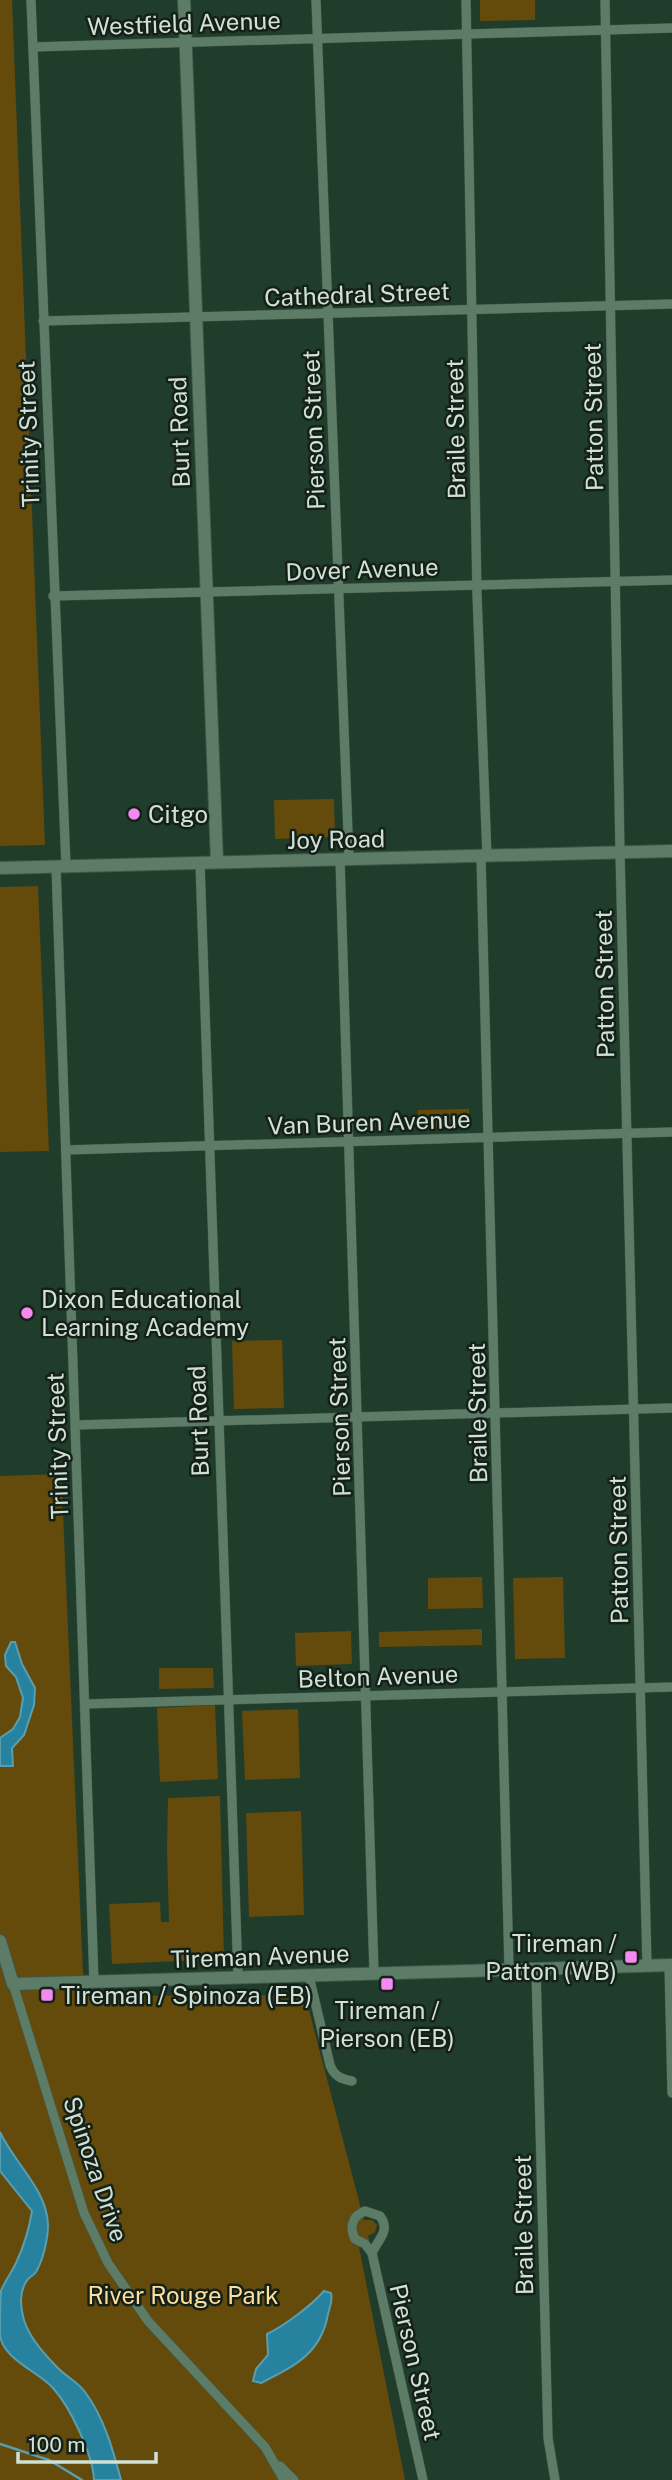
<svg xmlns="http://www.w3.org/2000/svg" width="672" height="2480" font-family="'Public Sans',sans-serif">
  <style>
    .green { fill: #644b0b }
    .water { fill: #26829f; stroke: #599eaf; stroke-width: 2 }
    .lines { fill: none; stroke-linecap: round; stroke-linejoin: round }
    .stream { stroke: #599eaf; stroke-width: 2.5 }
    .street-casing { stroke: #3f5849; stroke-width: 10 }
    .secondary-casing { stroke: #3f5849; stroke-width: 14 }
    .street { stroke: #5d7c67; stroke-width: 9 }
    .secondary { stroke: #5d7c67; stroke-width: 12 }
    .poi-dot { fill: #f489f0; stroke: #142018; stroke-width: 2.5 }
    .labels { text-anchor: middle; dominant-baseline: central; stroke-width: 5; stroke-linejoin: round; paint-order: stroke }
    .street-label { font-size: 24px; fill: #d0e1d5; stroke: #142018 }
    .poi-label { font-size: 24px; fill: #d0e1d5; stroke: #142018; text-anchor: start }
    .park-label { font-size: 24px; fill: #fdde9d; stroke: #142018 }
  </style>
  <rect width="100%" height="100%" fill="#203c2a"/>
  <!-- green -->
  <g class="green">
    <polygon points="0,0 12,0 45,845 0,846"/>
    <polygon points="480,0 535,0 535,20 480,21"/>
    <polygon points="334,799 335,837 275,839 274,800"/>
    <polygon points="38,886 49,1151 0,1152 0,887"/>
    <polygon points="469,1109 469,1127 418,1128 418,1110"/>
    <polygon points="282,1340 284,1408 234,1409 232,1341"/>
    <polygon points="61,1467 84,1996 305,1995 364,2220 372,2220 377,2225 375,2232 368,2236 371,2246 359,2247 405,2480 0,2480 0,1476 60,1474"/>
    <polygon points="482,1577 483,1608 428,1609 428,1578"/>
    <polygon points="563,1577 565,1658 515,1659 513,1578"/>
    <polygon points="482,1629 482,1645 379,1647 379,1632"/>
    <polygon points="351,1631 352,1664 296,1666 295,1633"/>
    <polygon points="159,1668 213,1668 214,1688 159,1689"/>
    <polygon points="215,1705 218,1779 160,1782 157,1708"/>
    <polygon points="298,1709 300,1778 245,1780 242,1711"/>
    <polygon points="220,1796 224,1959 112,1964 109,1904 160,1902 161,1922 169,1922 167,1850 168,1798"/>
    <polygon points="301,1811 304,1915 249,1917 246,1813"/>
  </g>
  <!-- water -->
  <g class="water">
    <polygon points="11,1642 15,1642 22,1664 35,1688 34,1705 24,1735 12,1748 13,1766 0,1766 0,1738 13,1729 20,1717 23,1698 16,1677 6,1666 5,1655"/>
    <path d="M0 2132C14 2163 47 2189 48 2225 48 2239 43 2260 36 2272 34 2275 31 2276 28 2279 19 2290 20 2307 24 2320 29 2337 44 2354 57 2367 65 2376 78 2382 85 2392 104 2417 113 2450 121 2480H94C93 2455 70 2406 52 2387 37 2371 3 2359 0 2335 0 2323 0 2302 1 2291 4 2282 12 2272 16 2263 24 2246 29 2230 32 2211L0 2171Z"/>
    <path d="M324 2291 331 2293C333 2301 330 2306 328 2314 321 2354 294 2366 261 2383L253 2381 256 2369 268 2355 267 2334C284 2326 312 2305 324 2291Z"/>
  </g>
  <g class="lines">
    <!-- stream -->
    <polyline class="stream" points="0,2444 49,2460 82,2480"/>
    <!-- street casing -->
    <g class="street-casing">
      <g id="street">
        <polyline points="31,0 66,866"/>
        <polyline points="316,0 349,859"/>
        <polyline points="466,0 477,594 487,857"/>
        <polyline points="605,0 620,853 647,1966"/>
        <polyline points="33,47 672,28"/>
        <polyline points="43,321 672,304"/>
        <polyline points="53,596 672,580"/>
        <polyline points="481,857 509,1969"/>
        <polyline points="340,859 374,1973"/>
        <polyline points="200,863 238,1977"/>
        <polyline points="56,866 94,1982"/>
        <polyline points="66,1150 672,1132"/>
        <polyline points="76,1425 672,1408"/>
        <polyline points="85,1704 672,1687"/>
        <polyline points="669,1965 672,2093"/>
        <polyline points="536,1969 548,2438 555,2480"/>
        <path d="M309 1976 330 2065C334 2076 341 2079 352 2081"/>
        <polyline points="13,1984 84,2213 108,2263 148,2321 265,2447 284,2480"/>
        <path d="M365 2211 380 2216C391 2231 378 2239 372 2253L365 2244 355 2239C349 2227 352 2216 365 2211Z"/>
        <polyline points="372,2253 423,2480"/>
        <polyline points="280,2466 294,2480"/>
      </g>
    </g>
    <!-- secondary casing -->
    <g class="secondary-casing">
      <g id="secondary">
        <polyline points="184,0 217,862"/>
        <polyline points="0,868 672,851"/>
        <polyline points="0,1941 13,1984 672,1965"/>
      </g>
    </g>
    <!-- street -->
    <use href="#street" class="street"/>
    <!-- secondary -->
    <use href="#secondary" class="secondary"/>
  </g>
  <!-- markers -->
  <g class="poi-dot">
    <circle cx="134" cy="814" r="7"/>
    <circle cx="27" cy="1313" r="7"/>
    <rect x="624" y="1950" width="14" height="14" rx="3.5"/>
    <rect x="380" y="1977" width="14" height="14" rx="3.5"/>
    <rect x="40" y="1988" width="14" height="14" rx="3.5"/>
  </g>
  <g class="labels">
    <!-- street labels -->
    <g class="street-label">
      <text transform="translate(184 23) rotate(-2)">Westfield Avenue</text>
      <text transform="translate(357 294) rotate(-2)">Cathedral Street</text>
      <text transform="translate(593 417) rotate(-91)">Patton Street</text>
      <text transform="translate(455 429) rotate(-91)">Braile Street</text>
      <text transform="translate(313 430) rotate(-92)">Pierson Street</text>
      <text transform="translate(179 432) rotate(-92)">Burt Road</text>
      <text transform="translate(28 434) rotate(-92)">Trinity Street</text>
      <text transform="translate(362 569) rotate(-2)">Dover Avenue</text>
      <text transform="translate(336 839) rotate(-1)">Joy Road</text>
      <text transform="translate(604 984) rotate(-91)">Patton Street</text>
      <text transform="translate(369 1122) rotate(-2)">Van Buren Avenue</text>
      <text transform="translate(477 1413) rotate(-91)">Braile Street</text>
      <text transform="translate(339 1417) rotate(-92)">Pierson Street</text>
      <text transform="translate(198 1421) rotate(-92)">Burt Road</text>
      <text transform="translate(57 1446) rotate(-92)">Trinity Street</text>
      <text transform="translate(618 1550) rotate(-91)">Patton Street</text>
      <text transform="translate(378 1676) rotate(-2)">Belton Avenue</text>
      <text transform="translate(260 1956) rotate(-2)">Tireman Avenue</text>
      <text transform="translate(96 2169) rotate(71)">Spinoza Drive</text>
      <text transform="translate(523 2225) rotate(-91)">Braile Street</text>
      <text transform="translate(416 2362) rotate(77)">Pierson Street</text>
    </g>
    <!-- poi labels -->
    <g class="poi-label">
      <text x="148" y="814">Citgo</text>
      <text x="41" y="1299">Dixon Educational<tspan x="41" dy="28">Learning Academy</tspan></text>
      <text x="617" y="1943" text-anchor="end">Tireman /<tspan x="617" dy="28">Patton (WB)</tspan></text>
      <text x="61" y="1995">Tireman / Spinoza (EB)</text>
      <text x="387" y="2010" text-anchor="middle">Tireman /<tspan x="387" dy="28">Pierson (EB)</tspan></text>
    </g>
    <!-- park labels -->
    <g class="park-label">
      <text x="183" y="2295">River Rouge Park</text>
    </g>
  </g>
  <!-- scale -->
  <path d="M18 2452v10h138v-10" fill="none" stroke="#d0e1d5" stroke-width="3.5"/>
  <text x="28" y="2452" font-size="21" fill="#d0e1d5" stroke="#142018" stroke-width="5" paint-order="stroke">100 m</text>
</svg>
